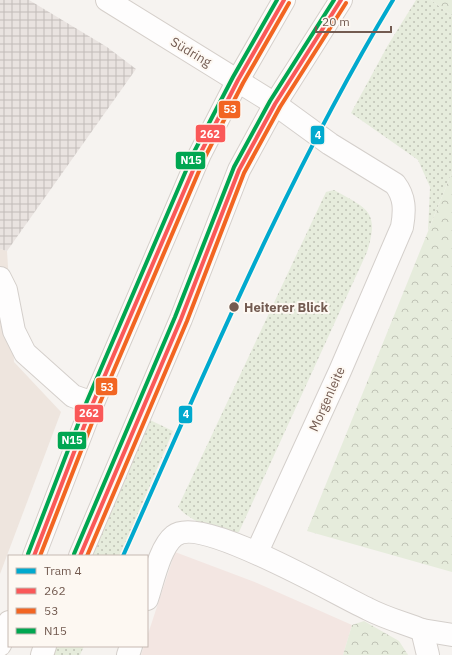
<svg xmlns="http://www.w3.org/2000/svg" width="452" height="655" font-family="'IBM Plex Sans',sans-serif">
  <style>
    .residential { fill: #eee5de }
    .commercial { fill: #f3e6e2 }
    .industrial { fill: url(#industrial-grid) }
    .grass { fill: url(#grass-dots) }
    .forest { fill: url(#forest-crowns) }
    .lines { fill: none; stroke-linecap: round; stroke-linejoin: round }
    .street-casing { stroke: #d4cfcb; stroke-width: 24 }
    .secondary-casing { stroke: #d5cfca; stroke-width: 24 }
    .street { stroke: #fefdfd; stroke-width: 22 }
    .secondary { stroke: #fefdfd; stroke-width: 22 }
    .bus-1-casing { stroke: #fdf8f2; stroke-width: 7 }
    .bus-2-casing { stroke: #fdf8f2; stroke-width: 7 }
    .bus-3-casing { stroke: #fdf8f2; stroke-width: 7 }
    .bus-1 { stroke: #fa5858; stroke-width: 4 }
    .bus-2 { stroke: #f26522; stroke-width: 4 }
    .bus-3 { stroke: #00a651; stroke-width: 4 }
    .tram-1-casing { stroke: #fdf8f2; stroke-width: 7 }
    .tram-1 { stroke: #00a9ce; stroke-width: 4 }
    .stop-dot { fill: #735b51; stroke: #fdf8f2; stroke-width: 1.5 }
    .labels { text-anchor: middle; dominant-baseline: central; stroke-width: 4; stroke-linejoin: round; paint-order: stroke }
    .street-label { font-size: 13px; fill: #735b51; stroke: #fdf8f2 }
    .stop-label { font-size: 13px; font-weight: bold; fill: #735b51; stroke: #fdf8f2; text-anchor: start }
    .line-badge { stroke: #fdf8f2; stroke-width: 1.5 }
    .badge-label { font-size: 11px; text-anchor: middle; font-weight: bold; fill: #fff }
  </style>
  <defs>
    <pattern id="industrial-grid" width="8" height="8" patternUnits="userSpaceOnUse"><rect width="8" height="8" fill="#e9e3e0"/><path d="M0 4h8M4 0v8" fill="none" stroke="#c1bbb8"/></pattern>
    <pattern id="grass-dots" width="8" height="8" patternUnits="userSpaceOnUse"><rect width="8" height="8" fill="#e6ecdc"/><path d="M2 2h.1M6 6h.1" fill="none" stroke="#bfc2b5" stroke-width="1.8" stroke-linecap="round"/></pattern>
    <pattern id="forest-crowns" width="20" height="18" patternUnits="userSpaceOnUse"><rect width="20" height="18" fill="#e6ecdc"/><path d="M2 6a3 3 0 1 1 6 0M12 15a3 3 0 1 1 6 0" fill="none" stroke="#bfc2b5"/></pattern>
  </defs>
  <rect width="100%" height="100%" fill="#f6f3f0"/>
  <!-- residential -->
  <polygon class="residential" points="0,249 7,251 14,362 61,412 0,574"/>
  <!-- commercial -->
  <polygon class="commercial" points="175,552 257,583 352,625 343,655 141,655 144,646 147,646 147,637"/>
  <!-- industrial -->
  <polygon class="industrial" points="0,0 29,0 107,47 136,69 7,251 0,249"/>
  <!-- grass -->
  <g class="grass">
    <polygon points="416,0 431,0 452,16 452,172 428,231 430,187 418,160 351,113 388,45"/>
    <path d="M334 190C367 209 380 210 367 252L239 532C222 534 189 521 178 507L326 192Z"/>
    <polygon points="150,420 173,431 120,556 92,556"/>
    <polygon points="57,646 84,646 80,655 53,655"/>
  </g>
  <!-- forest -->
  <g class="forest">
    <polygon points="431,0 452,0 452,16"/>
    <polygon points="452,172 452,572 307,531"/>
    <polygon points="364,621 399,641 408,655 343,655 352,625"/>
  </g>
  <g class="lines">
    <!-- street casing -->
    <g class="street-casing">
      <g id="street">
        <polyline points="0,278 6,290 14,331 25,353 73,396 93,403"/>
        <path d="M257 552 340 371 402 227C405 210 405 197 395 184L330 144 275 104"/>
        <path d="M147 599C153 581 160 547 174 536 201 514 337 595 368 609 385 618 404 623 422 630L428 655"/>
        <polyline points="422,630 452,635"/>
        <polyline points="128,655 131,646"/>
      </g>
    </g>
    <!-- secondary casing -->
    <g class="secondary-casing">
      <g id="secondary">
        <polyline points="107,0 275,104"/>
        <polyline points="34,556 93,403 200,154 238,80 284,0"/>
        <polyline points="80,556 181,319 239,170 275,104 341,0"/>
        <polyline points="0,645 9,622"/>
        <polyline points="42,655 45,646"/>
      </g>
    </g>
    <!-- street -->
    <use href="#street" class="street"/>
    <!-- secondary -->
    <use href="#secondary" class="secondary"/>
    <!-- bus-1 casing -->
    <g class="bus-1-casing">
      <g id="bus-1">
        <polyline points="34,556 93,403 200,154 238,80 284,0"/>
        <polyline points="80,556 181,319 239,170 275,104 341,0"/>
      </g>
    </g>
    <!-- bus-2 casing -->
    <g class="bus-2-casing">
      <g id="bus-2">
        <polyline points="40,556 99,405 205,157 243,83 289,3"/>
        <polyline points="87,556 187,321 244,173 280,107 346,3"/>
      </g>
    </g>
    <!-- bus-3 casing -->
    <g class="bus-3-casing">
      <g id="bus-3">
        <polyline points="28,554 87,401 194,152 233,77 277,0"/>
        <polyline points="74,554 175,317 234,167 270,101 334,0"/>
      </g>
    </g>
    <!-- bus-1 -->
    <use href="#bus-1" class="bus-1"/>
    <!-- bus-2 -->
    <use href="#bus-2" class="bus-2"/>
    <!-- bus-3 -->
    <use href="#bus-3" class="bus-3"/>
    <!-- tram-1 casing -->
    <g class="tram-1-casing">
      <path id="tram-1" d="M123 556C207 368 287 176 393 0"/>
    </g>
    <!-- tram-1 -->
    <use href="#tram-1" class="tram-1"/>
  </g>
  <!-- markers -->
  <circle class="stop-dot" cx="234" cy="307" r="5.5"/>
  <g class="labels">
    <!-- street labels -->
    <g class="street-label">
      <text transform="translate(191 52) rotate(31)">Südring</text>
      <text transform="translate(327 399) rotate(-66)">Morgenleite</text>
    </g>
    <!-- stop labels -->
    <g class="stop-label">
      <text x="244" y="307">Heiterer Blick</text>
    </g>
  </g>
  <g class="line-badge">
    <rect x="218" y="100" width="23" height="19" rx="4" fill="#f26522"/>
    <rect x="195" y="124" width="31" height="19" rx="4" fill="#fa5858"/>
    <rect x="310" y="125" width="15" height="20" rx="4" fill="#00a9ce"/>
    <rect x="175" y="151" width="31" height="19" rx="4" fill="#00a651"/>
    <rect x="95" y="377" width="23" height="19" rx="4" fill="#f26522"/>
    <rect x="74" y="404" width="30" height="19" rx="4" fill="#fa5858"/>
    <rect x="178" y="405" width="15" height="19" rx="4" fill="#00a9ce"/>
    <rect x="57" y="431" width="30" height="19" rx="4" fill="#00a651"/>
  </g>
  <g class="badge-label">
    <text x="230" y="113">53</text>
    <text x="210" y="138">262</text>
    <text x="318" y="139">4</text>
    <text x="191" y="164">N15</text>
    <text x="107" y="391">53</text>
    <text x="89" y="417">262</text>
    <text x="186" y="418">4</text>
    <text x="72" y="444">N15</text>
  </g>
  <!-- legend -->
  <rect x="8" y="555" width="140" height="92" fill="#fdf8f2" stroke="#c6b9b2"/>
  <rect x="16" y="568" width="20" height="6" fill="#00a9ce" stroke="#c6b9b2"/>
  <text x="44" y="575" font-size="12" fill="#735b51">Tram 4</text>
  <rect x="16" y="588" width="20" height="6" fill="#fa5858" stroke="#c6b9b2"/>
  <text x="44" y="595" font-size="12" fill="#735b51">262</text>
  <rect x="16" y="608" width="20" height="6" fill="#f26522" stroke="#c6b9b2"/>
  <text x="44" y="615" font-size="12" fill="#735b51">53</text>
  <rect x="16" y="628" width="20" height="6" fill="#00a651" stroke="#c6b9b2"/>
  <text x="44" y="635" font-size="12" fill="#735b51">N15</text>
  <!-- scale -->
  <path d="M316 26v6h75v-6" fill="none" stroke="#735b51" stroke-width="2"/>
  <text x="322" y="26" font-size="12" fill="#735b51" stroke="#fdf8f2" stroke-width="3" paint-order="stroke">20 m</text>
</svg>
